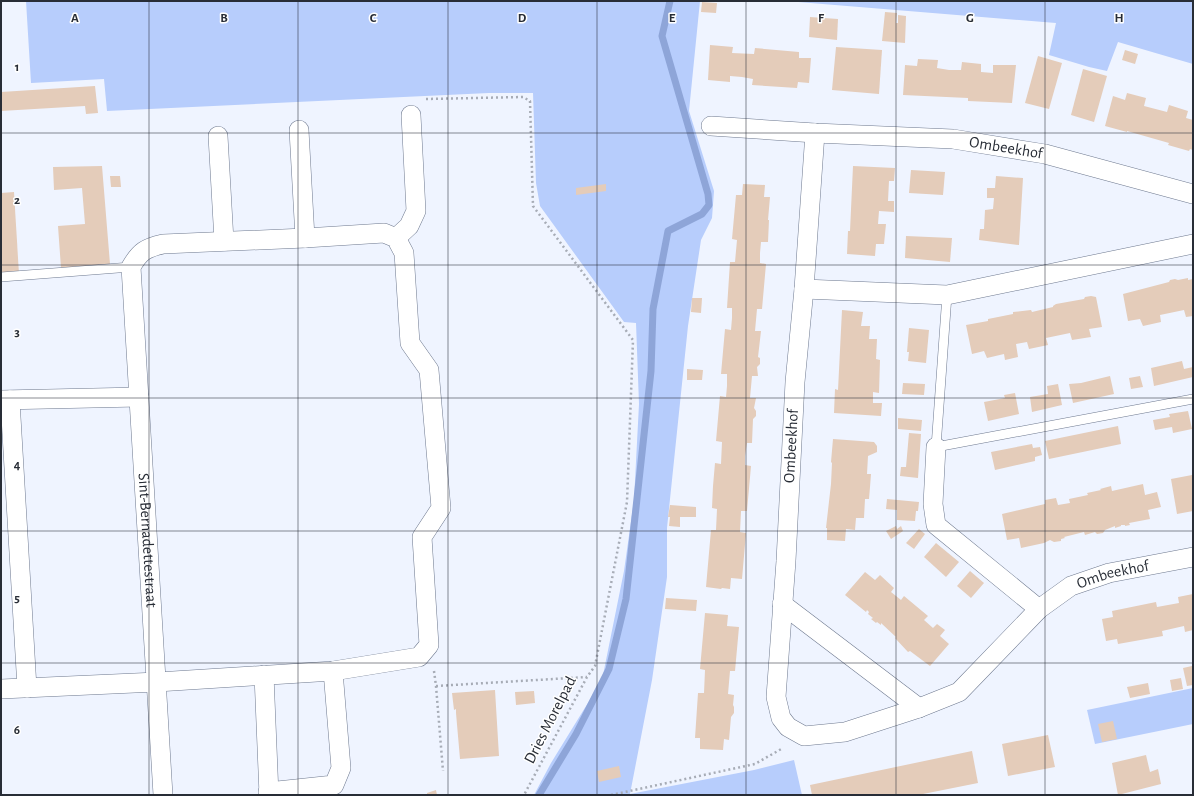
<svg xmlns="http://www.w3.org/2000/svg" width="1194" height="796" font-family="'Alegreya Sans',sans-serif">
  <style>
    .green { fill: #b7cdfc }
    .lines { fill: none; stroke-linecap: round; stroke-linejoin: round }
    .stream { stroke: #8ea5d8; stroke-width: 7 }
    .building { fill: #e4ccba }
    .lane-casing { stroke: #6e798f; stroke-width: 10 }
    .street-casing { stroke: #6e798f; stroke-width: 20 }
    .path { stroke: #a7acb6; stroke-width: 2.5; stroke-dasharray: 2 3; stroke-linecap: butt }
    .lane { stroke: #fff; stroke-width: 9 }
    .street { stroke: #fff; stroke-width: 19 }
    .grid { fill: none; stroke: #282d36; stroke-width: 1; stroke-opacity: 0.55 }
    .labels { text-anchor: middle; dominant-baseline: central; stroke-width: 3; stroke-linejoin: round; paint-order: stroke }
    .street-label { font-size: 16px; fill: #282d36; stroke: #fff }
    .grid-label { font-size: 13px; text-anchor: middle; font-weight: bold; fill: #282d36; stroke: #fff; stroke-width: 3; stroke-linejoin: round; paint-order: stroke }
  </style>
  <rect width="100%" height="100%" fill="#eff4ff"/>
  <!-- green -->
  <g class="green">
    <polygon points="26,1 700,1 689,111 714,191 712,218 701,240 688,326 667,528 667,577 652,680 630,794 754,770 794,760 802,795 534,795 551,763 602,680 624,571 634,500 639,404 636,323 624,322 540,206 536,183 533,93 489,93 107,111 104,79 31,83"/>
    <polygon points="786,1 1193,1 1193,64 1118,42 1107,71 1089,67 1049,55 1056,23"/>
    <polygon points="1193,688 1193,724 1095,744 1087,710"/>
  </g>
  <g class="lines">
    <!-- stream -->
    <polyline class="stream" points="539,795 576,734 609,669 626,599 651,371 653,309 668,231 702,214 709,205 708,194 662,36 670,1"/>
  </g>
  <!-- building -->
  <g class="building">
    <polygon points="702,2 717,3 716,13 701,12"/>
    <polygon points="885,12 897,13 896,23 898,23 898,15 906,16 905,43 882,41"/>
    <polygon points="810,17 838,19 837,40 809,37"/>
    <polygon points="710,45 733,47 732,53 754,54 755,48 799,52 799,58 811,58 809,83 798,82 797,88 752,85 753,79 742,77 730,76 730,82 708,80"/>
    <polygon points="836,47 882,50 879,94 832,90"/>
    <polygon points="1125,50 1138,54 1135,64 1122,60"/>
    <polygon points="1038,56 1062,63 1049,109 1025,103"/>
    <polygon points="918,59 938,60 937,68 949,70 961,70 962,62 981,64 981,72 993,73 993,65 1016,65 1012,103 968,101 968,98 903,95 905,65 917,66"/>
    <polygon points="1083,69 1107,76 1094,122 1071,115"/>
    <polygon points="95,86 98,113 86,114 85,106 1,111 1,92"/>
    <polygon points="1127,93 1146,98 1144,106 1167,112 1169,105 1188,111 1186,118 1193,120 1193,150 1190,149 1189,151 1168,145 1169,143 1127,131 1127,132 1105,126 1113,96 1125,100"/>
    <polygon points="102,166 110,264 61,268 58,226 85,224 82,188 54,190 53,167"/>
    <polygon points="853,166 895,168 894,181 889,181 888,201 894,201 894,212 879,211 878,224 886,224 884,244 876,244 875,256 847,254 848,231 850,231"/>
    <polygon points="911,170 945,172 943,195 909,193"/>
    <polygon points="110,176 120,176 121,187 111,187"/>
    <polygon points="996,176 1023,178 1019,245 979,240 980,229 984,229 985,210 993,209 994,198 987,198 987,188 995,188"/>
    <polygon points="606,184 606,191 576,195 576,188"/>
    <polygon points="743,184 765,185 764,197 770,197 768,220 769,220 768,242 761,242 760,253 760,263 766,264 762,309 757,309 755,331 761,331 758,357 760,358 760,364 757,367 758,376 752,376 750,398 756,398 754,408 756,411 756,416 753,419 752,443 747,443 745,456 745,465 751,466 747,511 741,511 740,532 746,533 742,579 731,578 730,589 722,588 721,589 706,587 711,530 716,530 717,509 712,508 713,486 715,463 721,464 722,442 716,441 720,396 726,397 727,386 727,374 721,374 725,329 731,330 732,318 732,308 727,308 730,262 735,262 737,240 732,239 736,195 742,195"/>
    <polygon points="14,192 19,274 1,276 1,193"/>
    <polygon points="906,236 952,238 950,262 905,258"/>
    <polygon points="1188,278 1188,280 1193,279 1193,316 1186,317 1184,310 1160,315 1161,322 1143,326 1140,319 1128,321 1123,294 1169,282 1170,280 1175,279 1178,280"/>
    <polygon points="1091,296 1096,297 1102,327 1089,329 1091,337 1072,340 1070,333 1046,338 1048,345 1029,349 1027,342 1016,344 1018,357 1005,360 1004,354 987,358 984,351 972,354 966,325 988,321 988,319 1013,314 1013,312 1031,310 1032,312 1053,307 1053,306 1056,304 1084,299 1085,297"/>
    <polygon points="692,298 702,298 701,313 691,312"/>
    <polygon points="842,310 863,312 861,326 870,326 869,339 877,339 876,359 880,360 879,393 873,392 873,403 882,403 881,416 834,413 835,389 838,390"/>
    <polygon points="909,328 929,330 926,363 908,361 909,352 907,352"/>
    <polygon points="1182,361 1184,369 1193,367 1193,377 1154,386 1151,368"/>
    <polygon points="687,369 703,370 702,380 687,380"/>
    <polygon points="1110,376 1114,394 1073,403 1069,384 1081,383"/>
    <polygon points="1140,376 1143,387 1131,389 1129,378"/>
    <polygon points="903,383 925,384 924,395 902,394"/>
    <polygon points="1058,384 1062,405 1032,412 1030,397 1048,394 1047,386"/>
    <polygon points="1015,393 1019,414 988,421 984,402 1005,398 1004,395"/>
    <polygon points="1188,411 1192,429 1173,433 1172,427 1155,430 1153,420 1170,417 1169,414"/>
    <polygon points="898,418 922,420 921,431 898,429"/>
    <polygon points="1118,426 1121,444 1049,459 1045,441"/>
    <polygon points="909,433 921,434 918,478 900,476 901,467 906,467"/>
    <polygon points="833,439 874,442 877,446 877,452 868,456 867,474 871,474 870,487 869,499 865,499 864,518 856,518 855,530 846,529 845,541 827,540 827,528 826,528 831,484 832,463 831,462"/>
    <polygon points="1032,444 1033,448 1040,447 1042,455 1035,457 1035,461 995,470 991,452"/>
    <polygon points="1192,475 1193,511 1177,514 1171,479"/>
    <polygon points="1143,484 1145,495 1157,492 1161,507 1148,510 1150,519 1129,523 1130,525 1125,526 1125,525 1121,525 1121,526 1115,528 1115,526 1105,530 1103,533 1097,534 1095,532 1085,535 1084,532 1064,537 1065,538 1061,539 1061,541 1054,542 1050,540 1044,543 1021,548 1019,538 1007,540 1002,514 1045,504 1045,500 1056,498 1058,505 1070,503 1069,499 1088,495 1087,493 1101,490 1100,489 1111,486 1112,491"/>
    <polygon points="887,499 919,502 918,511 916,511 915,521 897,520 897,510 886,509"/>
    <polygon points="670,505 696,507 696,517 680,517 680,527 669,526 670,517 668,517"/>
    <polygon points="896,526 897,529 901,526 903,531 891,539 886,531"/>
    <polygon points="919,529 925,534 914,549 906,543"/>
    <polygon points="936,543 959,562 946,577 924,557"/>
    <polygon points="970,571 984,583 971,598 957,586"/>
    <polygon points="865,572 875,580 880,575 894,588 891,592 901,600 904,596 928,616 924,620 933,628 937,624 945,630 940,636 949,644 930,666 910,651 908,652 895,638 896,637 881,623 881,625 877,622 876,623 871,619 873,618 868,614 869,612 867,610 866,612 845,595"/>
    <polygon points="1193,594 1193,630 1185,632 1184,626 1162,631 1163,636 1118,644 1117,639 1106,641 1102,619 1113,617 1112,611 1156,602 1157,607 1179,603 1178,597"/>
    <polygon points="666,598 697,600 696,611 665,609"/>
    <polygon points="705,613 728,615 727,626 739,627 735,671 730,671 728,694 734,695 733,705 734,707 734,713 731,717 729,740 724,739 723,750 700,749 700,738 695,738 698,693 704,693 705,670 700,669"/>
    <polygon points="1192,666 1193,685 1187,686 1183,668"/>
    <polygon points="1181,678 1183,689 1172,691 1170,680"/>
    <polygon points="1148,683 1150,694 1130,698 1127,687"/>
    <polygon points="495,690 499,756 460,759 456,713 456,709 454,710 452,693"/>
    <polygon points="534,691 535,703 516,705 515,692"/>
    <polygon points="1113,721 1117,739 1102,742 1098,724"/>
    <polygon points="1048,735 1055,767 1008,776 1002,744"/>
    <polygon points="972,751 978,783 918,795 812,795 810,785"/>
    <polygon points="1146,755 1150,772 1158,769 1161,784 1118,795 1112,763"/>
    <polygon points="619,766 621,777 599,782 597,771"/>
    <polygon points="436,790 437,795 427,795 427,793"/>
  </g>
  <g class="lines">
    <!-- lane casing -->
    <g class="lane-casing">
      <g id="lane">
        <polyline points="1,277 131,267"/>
        <polyline points="947,295 936,447 1193,399"/>
      </g>
    </g>
    <!-- street casing -->
    <g class="street-casing">
      <g id="street">
        <path id="s1" d="M711 126 815 133 953 139 1045 154 1193 194"/>
        <polyline points="299,130 305,238"/>
        <path id="s2" d="M815 133 804 289 795 382 786 561 776 697 781 718 788 727 804 736 845 732 919 708 959 692 1039 609 1071 586 1109 573 1193 557"/>
        <polyline points="218,136 224,241"/>
        <polyline points="396,238 409,226 416,211 411,115"/>
        <polyline points="804,289 947,295 1193,244"/>
        <polyline points="1,400 139,397"/>
        <polyline points="10,400 27,688"/>
        <polyline points="936,447 933,504 936,525 1039,609"/>
        <polyline points="782,604 919,708"/>
        <polyline points="264,675 269,795"/>
        <path id="s3" d="M1 689 157 682 333 671 419 657 429 645 422 537 441 508 429 370 410 343 404 253 396 238 384 233 305 238 163 244C146 248 140 251 131 267L163 795"/>
        <polyline points="268,792 334,785 341,768 333,671"/>
      </g>
    </g>
    <!-- path -->
    <g class="path">
      <polyline points="426,99 523,97 530,101 533,206 633,340 627,502 595,666 587,677 524,795"/>
      <polyline points="434,671 436,686 443,771"/>
      <polyline points="436,686 587,677"/>
      <polyline points="611,795 755,764 783,748"/>
    </g>
    <!-- lane -->
    <use href="#lane" class="lane"/>
    <!-- street -->
    <use href="#street" class="street"/>
  </g>
  <!-- grid -->
  <path class="grid" d="M149 1V795M298 1V795M448 1V795M597 1V795M746 1V795M896 1V795M1045 1V795M1 133H1193M1 265H1193M1 398H1193M1 531H1193M1 663H1193"/>
  <g class="labels">
    <!-- street labels -->
    <g class="street-label">
      <text stroke="none"><textPath href="#s1" startOffset="296">Ombeekhof</textPath></text>
      <text transform="translate(791 446) rotate(-87)">Ombeekhof</text>
      <text stroke="none"><textPath href="#s3" startOffset="1406">Sint-Bernadettestraat</textPath></text>
      <text stroke="none"><textPath href="#s2" startOffset="977">Ombeekhof</textPath></text>
      <text transform="translate(550 720) rotate(-63)">Dries Morelpad</text>
    </g>
  </g>
  <g class="grid-label">
    <text x="75" y="22">A</text>
    <text x="224" y="22">B</text>
    <text x="373" y="22">C</text>
    <text x="522" y="22">D</text>
    <text x="672" y="22">E</text>
    <text x="821" y="22">F</text>
    <text x="970" y="22">G</text>
    <text x="1119" y="22">H</text>
    <text x="17" y="71">1</text>
    <text x="17" y="204">2</text>
    <text x="17" y="336">3</text>
    <text x="17" y="469">4</text>
    <text x="17" y="602">5</text>
    <text x="17" y="734">6</text>
  </g>
  <!-- border -->
  <rect width="1194" height="796" fill="none" stroke="#282d36" stroke-width="4"/>
</svg>
